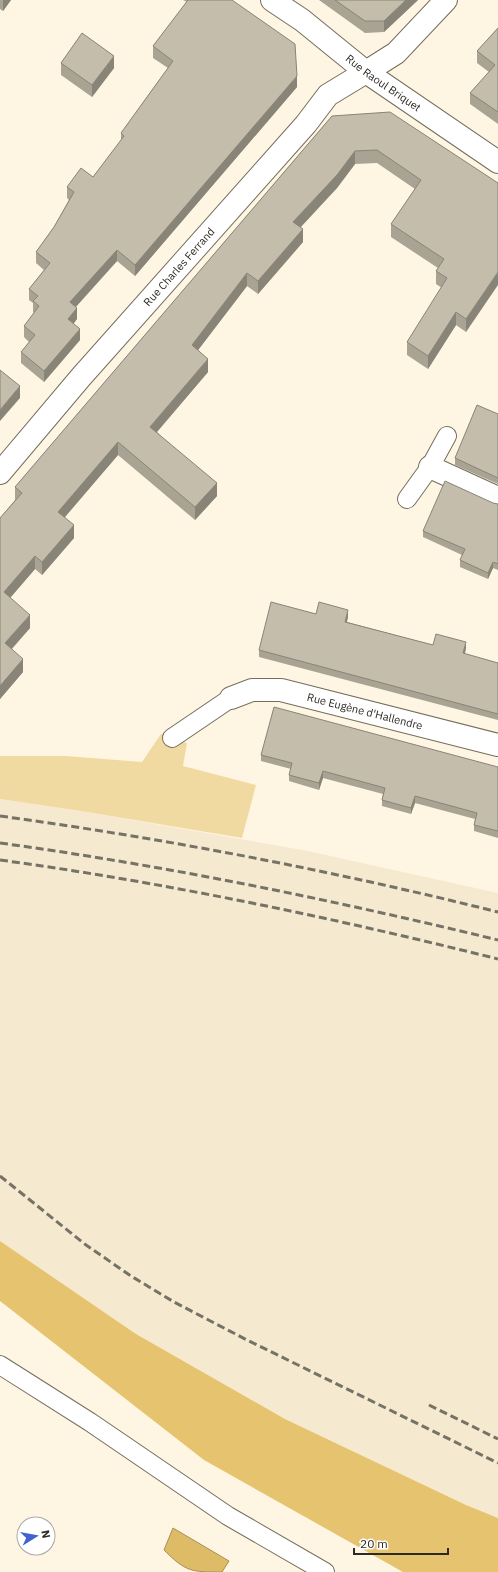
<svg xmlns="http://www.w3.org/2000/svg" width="498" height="1572" font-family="'IBM Plex Sans',sans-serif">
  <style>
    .built { fill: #f5ead0 }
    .green { fill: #f1daa2 }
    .forest { fill: #e6c36e }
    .water { fill: #debc67; stroke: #a99053 }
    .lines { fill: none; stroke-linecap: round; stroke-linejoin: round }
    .lane-casing { stroke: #756e5e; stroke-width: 20 }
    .street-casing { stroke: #756e5e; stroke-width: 24 }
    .secondary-casing { stroke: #756e5e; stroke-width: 24 }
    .lane { stroke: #fff; stroke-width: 18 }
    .street { stroke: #fff; stroke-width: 22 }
    .secondary { stroke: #fff; stroke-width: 22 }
    .rail { stroke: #767266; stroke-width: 3; stroke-dasharray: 8 4; stroke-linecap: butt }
    .wall { fill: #a9a393 }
    .shaded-wall { fill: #898478 }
    .building { fill: #c4bdab; stroke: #898478 }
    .labels { text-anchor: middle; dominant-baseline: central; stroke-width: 3; stroke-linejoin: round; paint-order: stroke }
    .street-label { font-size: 11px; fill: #2d2a23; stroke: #fff }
  </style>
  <rect width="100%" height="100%" fill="#fef6e3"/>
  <!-- built -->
  <polygon class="built" points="0,799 81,811 308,851 498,893 498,1518 466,1505 285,1419 136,1334 0,1241"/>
  <!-- green -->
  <polygon class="green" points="161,734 187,743 183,766 256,785 242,838 81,811 0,799 0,756 66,756 142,762"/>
  <!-- forest -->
  <polygon class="forest" points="0,1241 136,1334 285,1419 466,1505 498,1518 498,1572 403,1572 204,1460 0,1301"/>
  <!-- water -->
  <path class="water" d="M173 1528 229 1561 222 1572C191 1572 186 1572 164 1550Z"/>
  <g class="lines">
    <!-- lane casing -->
    <g class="lane-casing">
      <g id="lane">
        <polyline points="407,499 430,467 447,436"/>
        <polyline points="172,738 231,698"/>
        <polyline points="0,1365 90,1422 228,1516 325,1572"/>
      </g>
    </g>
    <!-- street casing -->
    <g class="street-casing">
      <g id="street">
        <polyline points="366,72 396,53 446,0"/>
        <polyline points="430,467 498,498"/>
        <path id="s1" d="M231 698 252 690H281L498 745"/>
      </g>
    </g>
    <!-- secondary casing -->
    <g class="secondary-casing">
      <g id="secondary">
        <path id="s2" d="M272 0 302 20 366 72 498 162"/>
        <path id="s3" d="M0 473 81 377 306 124 328 95 366 72"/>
      </g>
    </g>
    <!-- lane -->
    <use href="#lane" class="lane"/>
    <!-- street -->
    <use href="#street" class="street"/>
    <!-- secondary -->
    <use href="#secondary" class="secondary"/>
    <!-- rail -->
    <g class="rail">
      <path d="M0 816C168 839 334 871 498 912"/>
      <path d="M0 843C168 866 333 900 498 940"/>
      <path d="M0 860C168 883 334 918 498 959"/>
      <polyline points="0,1176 86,1245 131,1276 174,1302 247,1340 498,1463"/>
      <polyline points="429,1405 498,1439"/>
    </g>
  </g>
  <!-- wall -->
  <g class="wall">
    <polygon points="0,0 11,0 3,11 0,9"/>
    <polygon points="183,0 232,0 297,87 135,276 117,261 76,307 77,319 73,324 80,340 44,382 21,363 21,352 29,342 24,337 24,326 34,313 33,312 33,303 29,300 29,289 44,270 36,263 36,252 54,227 69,200 67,198 67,187 93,177 121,141 121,133 168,68 153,58 153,46 187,2"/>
    <polygon points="319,0 418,0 384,32 365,33"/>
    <polygon points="498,28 498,124 470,104 470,93 489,72 477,63 477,51"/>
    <polygon points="61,63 114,68 92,97 61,75"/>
    <polygon points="332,116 498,183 466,332 456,325 428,369 407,355 407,342 442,288 436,284 436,271 438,268 391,237 391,224 415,189 377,163 355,164 337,188 301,227 303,242 258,294 247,286 198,350 208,372 157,432 217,496 195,520 118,455 65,517 74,538 42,575 35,569 10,598 30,628 12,649 23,672 0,699 0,518 15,500 15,487"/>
    <polygon points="498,414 498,484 455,465 455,458"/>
    <polygon points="493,503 498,504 498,570 493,568 488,579 460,567 460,560 462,555 423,537 423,531"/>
    <polygon points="316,614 348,617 347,622 433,645 466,648 465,654 498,663 498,720 259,657 259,650"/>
    <polygon points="261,755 498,767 498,838 474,831 474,825 475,819 415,803 411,814 382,806 382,800 383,794 323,778 319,790 289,781 289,775 291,769 261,761"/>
  </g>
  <!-- shaded-wall -->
  <g class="shaded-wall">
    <polygon points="3,0 11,0 3,11"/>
    <polygon points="406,0 418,0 384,32 384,21"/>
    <polygon points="114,56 114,68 92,97 92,85"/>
    <polygon points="297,76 297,87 135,276 135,265"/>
    <polygon points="355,151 355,164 337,188 293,235 293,222"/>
    <polygon points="303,229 303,242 258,294 258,281"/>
    <polygon points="117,250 117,261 70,313 70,302"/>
    <polygon points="498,272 498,285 466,332 466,319"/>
    <polygon points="247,273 247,286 192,358 192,345"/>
    <polygon points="77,308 77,319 68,331 68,319"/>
    <polygon points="456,312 456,325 428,369 428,356"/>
    <polygon points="80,329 80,340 44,382 44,371"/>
    <polygon points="208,359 208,372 150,440 150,427"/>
    <polygon points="20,386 20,398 0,421 0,410"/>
    <polygon points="118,442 118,455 58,525 58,512"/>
    <polygon points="217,483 217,496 195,520 195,507"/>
    <polygon points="74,525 74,538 42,575 42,562"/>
    <polygon points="35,556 35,569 4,605 4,592"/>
    <polygon points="493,562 493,568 488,579 488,573"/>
    <polygon points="348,610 348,617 345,628 345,622"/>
    <polygon points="30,615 30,628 5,656 5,643"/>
    <polygon points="466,642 466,648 463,660 463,653"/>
    <polygon points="23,659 23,672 0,699 0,686"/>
    <polygon points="323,771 323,778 319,790 319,783"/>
    <polygon points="415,796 415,803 411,814 411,808"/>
  </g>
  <!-- building -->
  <g class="building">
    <polygon points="188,0 232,0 295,44 297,76 135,265 117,250 70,302 77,308 68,319 80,329 44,371 21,352 35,335 24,326 39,306 33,301 38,296 29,289 50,263 36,252 54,227 74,192 67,187 81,168 93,177 124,136 121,133 173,61 153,46"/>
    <polygon points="335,0 406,0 384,21 365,21"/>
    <polygon points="498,28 498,112 470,93 495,65 477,51"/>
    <polygon points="82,33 114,56 92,85 61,63"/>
    <polygon points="390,112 498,183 498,272 466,319 456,312 428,356 407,342 447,278 436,271 444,259 391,224 421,180 377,150 355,151 337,175 293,222 303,229 258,281 247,273 192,345 208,359 150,427 217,483 195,507 118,442 58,512 74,525 42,562 35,556 4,592 30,615 5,643 23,659 0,686 0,518 22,493 15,487 332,116"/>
    <polygon points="0,370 20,386 0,410"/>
    <polygon points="477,405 498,414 498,478 455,458"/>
    <polygon points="445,481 493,503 498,504 498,564 493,562 488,573 460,560 465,549 423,531"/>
    <polygon points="271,602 316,614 319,602 348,610 345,622 433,645 436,634 466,642 463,653 498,663 498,714 259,650"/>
    <polygon points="274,707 498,767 498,831 474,825 477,813 415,796 411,808 382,800 385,788 323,771 319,783 289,775 292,763 261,755"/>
  </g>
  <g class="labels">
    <!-- street labels -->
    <g class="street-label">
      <text stroke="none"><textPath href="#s2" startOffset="139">Rue Raoul Briquet</textPath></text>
      <text stroke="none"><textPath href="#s3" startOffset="273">Rue Charles Ferrand</textPath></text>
      <text stroke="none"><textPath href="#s1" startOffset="138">Rue Eugène d'Hallendre</textPath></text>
    </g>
  </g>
  <!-- north arrow -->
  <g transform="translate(36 1536) rotate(79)"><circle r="19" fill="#ffffff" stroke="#abaaa7"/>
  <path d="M0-3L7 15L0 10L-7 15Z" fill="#4162d4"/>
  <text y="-6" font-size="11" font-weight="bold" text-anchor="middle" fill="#2d2a23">N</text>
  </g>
  <!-- scale -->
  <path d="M354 1548v6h94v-6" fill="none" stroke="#2d2a23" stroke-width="2"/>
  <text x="360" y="1548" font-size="12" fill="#2d2a23" stroke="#ffffff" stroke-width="3" paint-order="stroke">20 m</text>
</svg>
